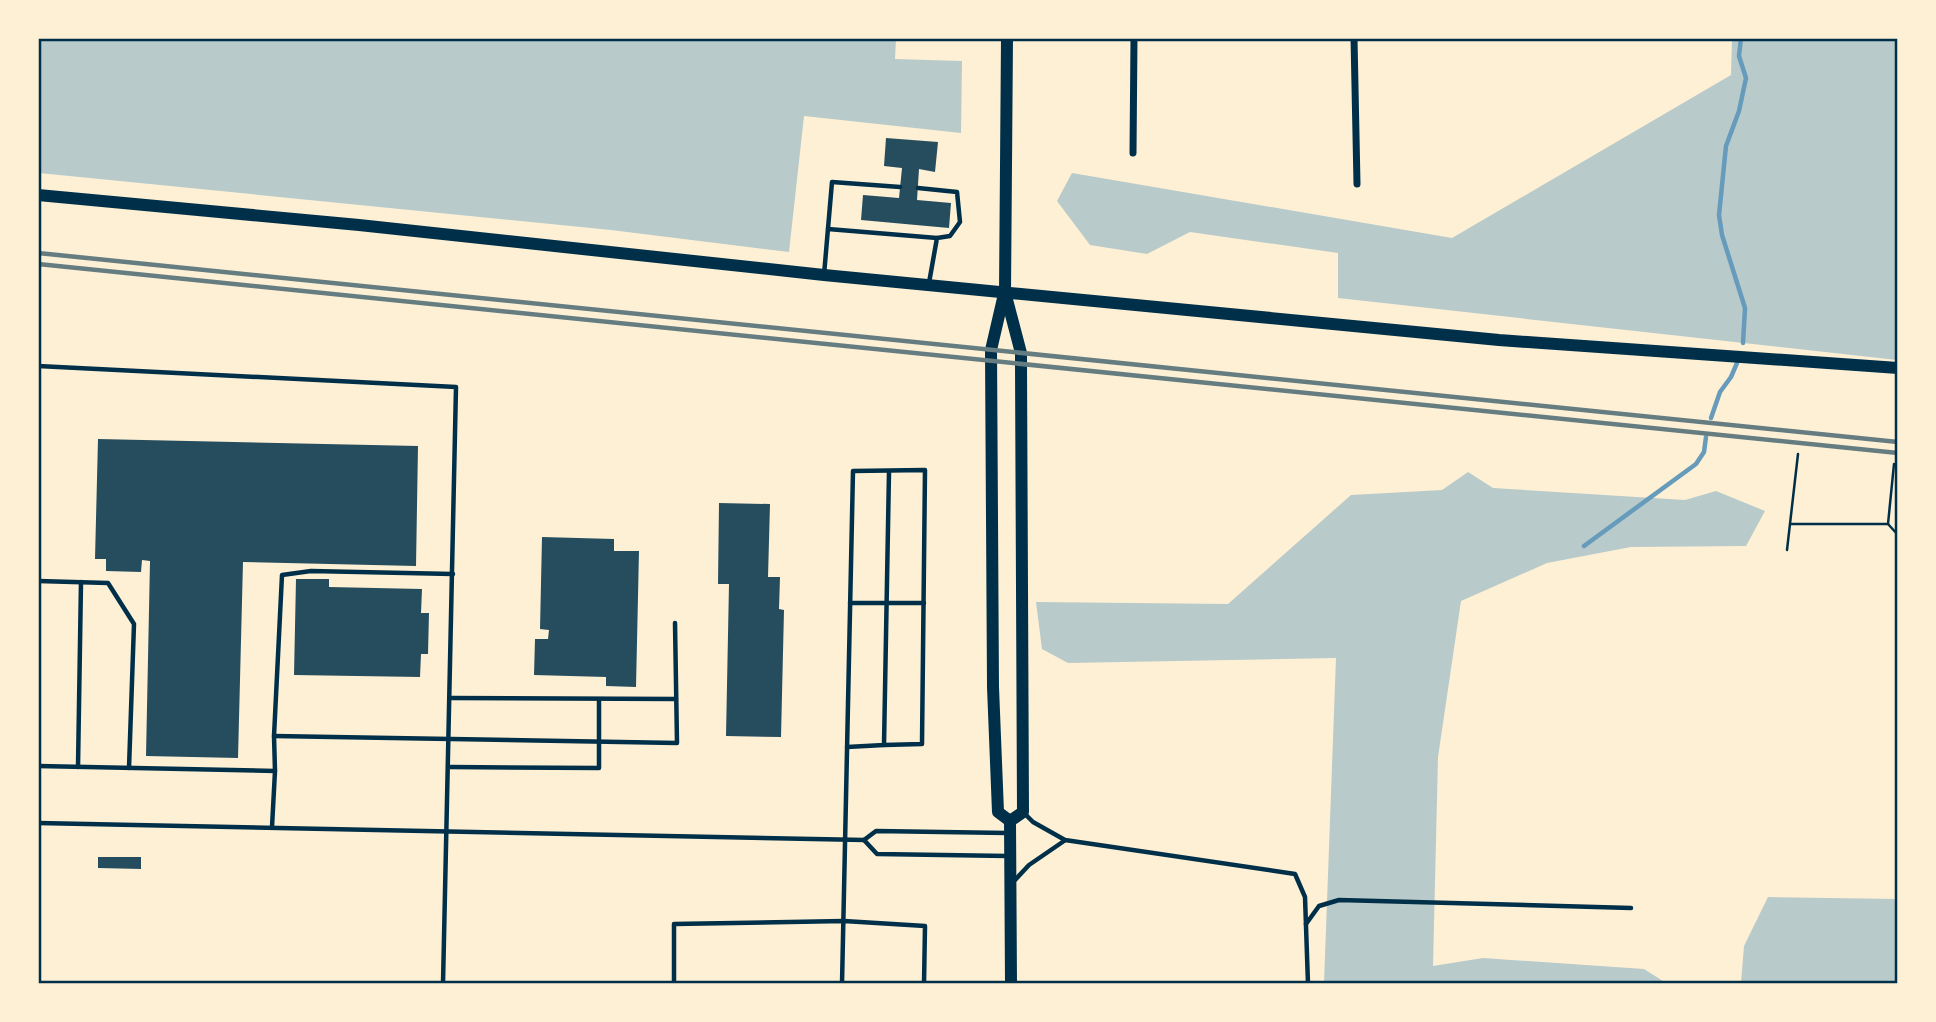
<svg xmlns="http://www.w3.org/2000/svg" width="1936" height="1022" font-family="Karla,sans-serif">
  <style>
    .green { fill: #b9caca }
    .lines { fill: none; stroke-linecap: round; stroke-linejoin: round }
    .stream { stroke: #669bbc; stroke-width: 4.5 }
    .building { fill: #264d5e }
    .path { stroke: #003049; stroke-width: 2.5 }
    .service { stroke: #003049; stroke-width: 4.5 }
    .minor { stroke: #003049; stroke-width: 7 }
    .tertiary { stroke: #003049; stroke-width: 12 }
    .secondary { stroke: #003049; stroke-width: 12 }
    .rail { stroke: #657d81; stroke-width: 4.5 }
    .neatline { fill: none; stroke: #003049; stroke-width: 2.5 }
  </style>
  <rect width="100%" height="100%" fill="#fdf0d5"/>
  <!-- green -->
  <g class="green">
    <polygon points="38,39 896,39 895,59 962,61 961,133 804,116 789,252 611,230 39,173"/>
    <polygon points="1732,39 1897,39 1897,360 1338,298 1338,253 1190,232 1147,254 1090,245 1057,201 1072,173 1452,238 1731,75"/>
    <polygon points="1468,472 1493,488 1685,500 1716,491 1765,511 1746,546 1631,547 1547,563 1461,601 1438,757 1433,966 1483,958 1644,969 1666,983 1324,983 1336,658 1068,663 1042,649 1036,602 1228,604 1351,495 1442,490"/>
    <polygon points="1768,897 1897,899 1897,983 1741,983 1744,946"/>
  </g>
  <g class="lines">
    <!-- stream -->
    <g class="stream">
      <polyline points="1741,38 1739,56 1746,78 1739,111 1726,146 1719,215 1722,235 1745,308 1743,343"/>
      <polyline points="1711,418 1720,392 1731,377 1737,363"/>
      <polyline points="1584,546 1696,464 1704,452 1706,437"/>
    </g>
  </g>
  <!-- building -->
  <g class="building">
    <polygon points="886,138 938,142 935,172 919,169 917,200 951,203 949,228 861,220 863,195 899,198 902,168 884,166"/>
    <polygon points="98,439 418,446 416,566 243,562 238,758 146,756 150,561 142,560 141,572 106,571 106,559 95,559"/>
    <polygon points="719,503 770,504 768,577 780,577 779,609 784,610 781,737 726,736 729,584 718,584"/>
    <polygon points="542,537 614,539 614,551 639,551 636,687 606,686 606,677 534,675 535,639 548,639 549,630 540,629"/>
    <polygon points="296,579 329,579 329,587 422,589 421,613 429,613 428,654 421,654 420,677 294,675"/>
    <polygon points="98,857 141,857 141,869 98,868"/>
  </g>
  <g class="lines">
    <!-- path -->
    <g class="path">
      <polyline points="1791,524 1888,524 1894,464"/>
      <polyline points="1888,524 1898,535"/>
      <polyline points="1787,550 1798,454"/>
    </g>
    <!-- service -->
    <g class="service">
      <polyline points="918,188 957,192 960,222 950,236 937,238 929,283"/>
      <polyline points="828,229 937,238"/>
      <polyline points="824,275 832,182 900,187"/>
      <polyline points="38,366 456,387 443,984"/>
      <polyline points="38,581 108,583 134,624 129,768"/>
      <polyline points="850,603 924,603"/>
      <polyline points="451,698 676,699"/>
      <polyline points="274,736 677,743 675,623"/>
      <polyline points="847,747 884,745 889,472"/>
      <polyline points="38,766 275,771 272,827"/>
      <polyline points="78,767 81,582"/>
      <polyline points="450,767 599,768 599,701"/>
      <polyline points="275,771 274,736 282,575 311,571 453,574"/>
      <polyline points="1023,812 1033,822 1065,840 1295,874 1305,897 1308,984"/>
      <polyline points="38,823 864,840 876,831 1007,833"/>
      <polyline points="864,840 877,854 1008,856"/>
      <polyline points="1014,881 1029,865 1064,841"/>
      <polyline points="1306,924 1319,906 1339,900 1631,908"/>
      <polyline points="674,984 674,924 844,921 925,926 924,984"/>
      <polyline points="842,984 853,471 925,470 922,744 884,745"/>
    </g>
    <!-- minor -->
    <g class="minor">
      <polyline points="1354,38 1357,184"/>
      <polyline points="1133,153 1134,38"/>
    </g>
    <!-- tertiary -->
    <polyline class="tertiary" points="1005,292 1007,38"/>
    <!-- secondary -->
    <g class="secondary">
      <polyline points="38,195 359,225 824,275 1499,340 1898,368"/>
      <polyline points="1005,292 1021,353 1021,364 1023,812 1010,821"/>
      <polyline points="1004,294 991,350 993,687 998,812 1010,821"/>
      <polyline points="1010,821 1011,984"/>
    </g>
    <!-- rail -->
    <g class="rail">
      <polyline points="38,253 1898,442"/>
      <polyline points="38,264 1898,453"/>
    </g>
  </g>
  <!-- border -->
  <rect width="1936" height="1022" fill="none" stroke="#fdf0d5" stroke-width="80"/>
  <rect x="40" y="40" width="1856" height="942" class="neatline"/>
</svg>
